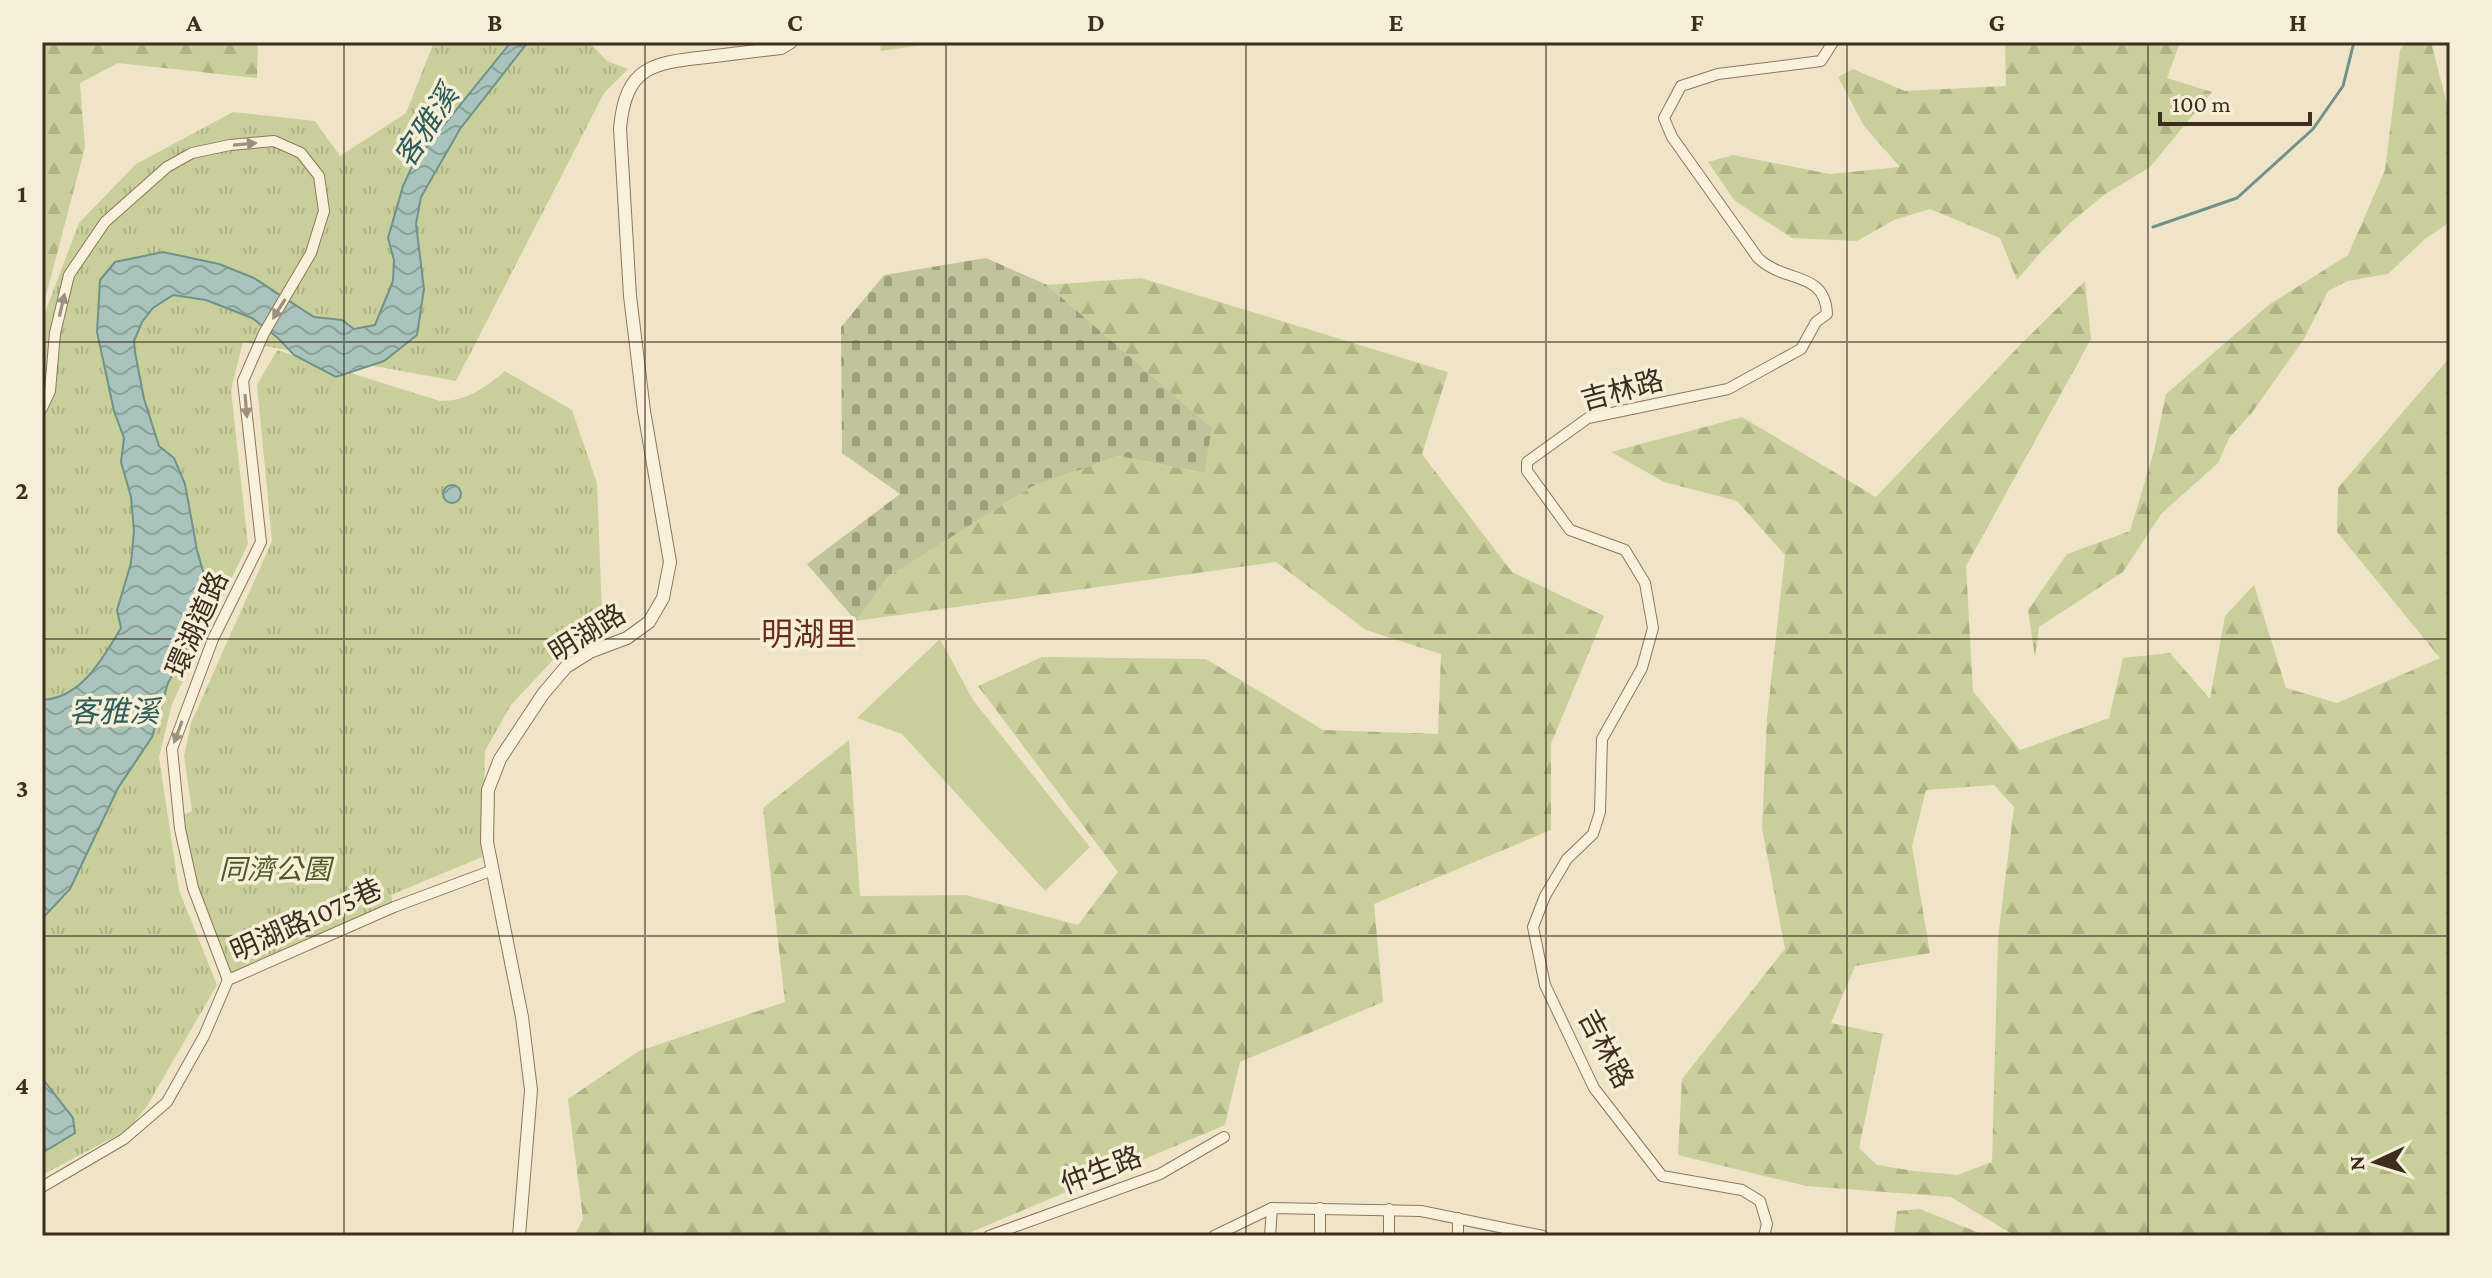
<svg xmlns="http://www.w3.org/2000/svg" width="2492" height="1278" font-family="'Crimson Pro','Noto Sans TC',serif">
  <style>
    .grass { fill: #c9cf9b }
    .forest { fill: url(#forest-firs); fill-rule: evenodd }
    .cemetery { fill: url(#cemetery-stones) }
    .park { fill: url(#park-tufts) }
    .water { fill: url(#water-waves); stroke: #6f938a; stroke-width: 2 }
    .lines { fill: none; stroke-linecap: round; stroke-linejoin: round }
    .stream { stroke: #6f938a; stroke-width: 3 }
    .minor-casing { stroke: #8d765c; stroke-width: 12 }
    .tertiary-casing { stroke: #8d765c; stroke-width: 14 }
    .minor { stroke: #faf1dc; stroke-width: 10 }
    .tertiary { stroke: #faf1dc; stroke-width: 12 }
    .oneway { fill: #9c907e }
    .grid { fill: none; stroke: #3d2e20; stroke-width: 2; stroke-opacity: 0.55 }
    .labels { text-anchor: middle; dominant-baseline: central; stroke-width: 7; stroke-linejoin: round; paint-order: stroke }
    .street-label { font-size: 28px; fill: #3d2e20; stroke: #f7eed8 }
    .park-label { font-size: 28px; font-style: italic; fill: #4d5a26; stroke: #f7eed8 }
    .water-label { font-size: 30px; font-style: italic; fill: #2f5d5a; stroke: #f7eed8 }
    .quarter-label { font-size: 32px; fill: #6b2e1e; stroke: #f7eed8 }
    .neatline { fill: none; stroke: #3d2e20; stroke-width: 3 }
    .grid-label { font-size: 26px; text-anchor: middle; font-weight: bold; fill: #3d2e20 }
  </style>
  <defs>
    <pattern id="forest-firs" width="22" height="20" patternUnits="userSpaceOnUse" patternTransform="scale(2)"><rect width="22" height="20" fill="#c9cf9b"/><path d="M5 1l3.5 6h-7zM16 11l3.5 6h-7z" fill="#aeb285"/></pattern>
    <pattern id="cemetery-stones" width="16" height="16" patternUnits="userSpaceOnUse" patternTransform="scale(2)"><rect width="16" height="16" fill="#bfc49a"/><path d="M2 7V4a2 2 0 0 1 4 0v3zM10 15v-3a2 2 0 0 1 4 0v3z" fill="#9ca07d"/></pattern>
    <pattern id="park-tufts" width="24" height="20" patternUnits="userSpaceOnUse" patternTransform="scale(2)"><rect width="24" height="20" fill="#c9cf9b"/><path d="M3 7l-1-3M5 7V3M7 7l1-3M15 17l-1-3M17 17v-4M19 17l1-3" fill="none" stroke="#aeb285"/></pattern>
    <pattern id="water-waves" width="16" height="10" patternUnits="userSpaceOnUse" patternTransform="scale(2)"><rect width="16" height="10" fill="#a9c4bc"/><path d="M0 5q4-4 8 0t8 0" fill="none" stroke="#8ba098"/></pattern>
  </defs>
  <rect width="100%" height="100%" fill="#f0e4c8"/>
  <!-- grass -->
  <polygon class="grass" points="940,639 973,700 1090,847 1045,891 902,734 857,718"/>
  <!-- forest -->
  <g class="forest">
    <polygon points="42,42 258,42 257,78 118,63 80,83 85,147 42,311"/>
    <polygon points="2005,42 2180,42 2167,78 2212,92 2150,167 2104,195 2070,223 2039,254 2017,280 2000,238 1930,209 1894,220 1857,241 1792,238 1735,201 1708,162 1733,155 1830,174 1900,167 1864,126 1838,77 1853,69 1905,91 2006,86"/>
    <polygon points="2405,42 2431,42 2450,116 2450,222 2425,239 2388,274 2348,281 2328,291 2304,339 2251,414 2229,438 2218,463 2161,514 2123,572 2039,627 2035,657 2028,610 2067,554 2130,531 2154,451 2166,394 2270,304 2348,255 2385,170 2400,50"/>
    <polygon points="1141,278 1448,372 1422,454 1512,572 1604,616 1551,744 1551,830 1374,904 1383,1002 1240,1062 1225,1125 962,1236 574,1236 583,1219 568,1099 639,1051 785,1002 763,808 849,740 860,896 966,895 1078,925 1118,872 978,686 1042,657 1206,659 1323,730 1438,734 1441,654 1366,630 1276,562 856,621 888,577 1031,487 1118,456 1203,473 1212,428 1047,285"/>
    <path d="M2085 281 2091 339 1966 566 1973 691 2020 750 2109 718 2123 658 2170 653 2210 699 2225 616 2254 585 2286 688 2337 703 2440 658 2337 532 2338 488 2450 357V1236H2015L1951 1197 1806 1186 1678 1155 1682 1079 1785 949 1762 828 1767 718 1785 555 1737 501 1664 482 1611 452 1742 417 1876 497 2020 345ZM1994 785 2014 807 1998 938 1992 1162 1957 1175 1914 1171 1877 1165 1859 1148 1883 1034 1831 1023 1855 966 1930 953 1912 846 1926 790Z"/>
    <polygon points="1920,1209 1982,1234 1985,1236 1894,1236 1897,1211"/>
  </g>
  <!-- cemetery -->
  <polygon class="cemetery" points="986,258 1047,285 1212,428 1204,473 1118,456 1031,487 888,577 856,621 807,564 900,494 842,453 841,327 884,275"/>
  <!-- park -->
  <g class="park">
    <polygon points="434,42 589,42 607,61 628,69 604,93 456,381 243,342 231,390 248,544 172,704 159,757 179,890 217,985 147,1106 129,1129 42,1175 42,320 79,223 136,164 233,112 315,121 340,156 406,113"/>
    <polygon points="880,42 936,42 936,43 881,51"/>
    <path d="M277 350 440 401C468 401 484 388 505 371L572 410 597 483 603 640 553 660 511 705 485 751 482 857 391 895 394 907 228 980 193 888 183 815 192 811 184 756 191 723 272 541 257 385Z"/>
  </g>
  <!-- water -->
  <g class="water">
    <path d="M511 42H528L460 129 421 197 416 224 424 289 417 335 384 361 336 377 294 355 278 338 252 318 206 300 173 295 153 308 142 322 134 341 135 352 144 399 159 446 174 458 185 484 197 550 208 589 196 633 168 683 152 737 118 788 70 889 42 919V700C82 698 103 658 121 628L117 610 131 563 134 531 131 497 121 462 124 438 114 411 97 332 100 280 115 262 163 252 219 264 254 278 314 317 342 320 354 329 375 325 393 281 394 260 388 238 403 186 414 162Z"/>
    <circle cx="452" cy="494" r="9"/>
    <polygon points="42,1078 73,1118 75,1133 42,1153"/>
  </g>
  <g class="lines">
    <!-- stream -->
    <polyline class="stream" points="2153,227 2237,198 2313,129 2343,86 2354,42"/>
    <!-- minor casing -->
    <g class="minor-casing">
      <g id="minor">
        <polyline points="42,408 50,391 55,333 69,275 105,222 167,167 192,153 230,145 274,141 301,153 319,176 324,211 311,253 264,333 243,381 261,542 213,639 172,749 180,829 193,888 228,980"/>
        <polyline points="42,1187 124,1139 167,1102 204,1036 228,980 394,907 493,870"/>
        <polyline points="989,1236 1160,1174 1224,1137"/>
        <polyline points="1214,1236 1272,1208"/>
        <polyline points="1270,1236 1272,1208 1421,1211 1543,1236"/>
        <polyline points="1320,1236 1320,1208"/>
        <polyline points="1389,1236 1389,1209"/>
        <polyline points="1458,1236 1458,1218"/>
        <path d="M1764 1236 1767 1224 1760 1201 1742 1190 1662 1176 1594 1088 1545 985 1533 927 1545 896 1567 859 1593 834 1600 812 1602 739 1642 668 1653 628 1645 583 1625 550 1570 530 1527 471V462L1588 418 1728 389 1801 349 1816 322 1827 314C1825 270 1785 284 1758 258L1672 137 1664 118 1681 86 1718 74 1821 61 1833 42"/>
      </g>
    </g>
    <!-- tertiary casing -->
    <g class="tertiary-casing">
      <path id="tertiary" d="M519 1236 531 1090 522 1017 487 842 488 790 500 759 543 694 566 667 590 652 627 638 649 622 663 598 670 562 644 411 630 296 620 128C626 66 652 63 707 57 732 54 757 51 781 48L791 42"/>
    </g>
    <!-- minor -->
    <use href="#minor" class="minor"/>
    <!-- tertiary -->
    <use href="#tertiary" class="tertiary"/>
  </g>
  <!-- one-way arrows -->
  <defs><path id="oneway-solid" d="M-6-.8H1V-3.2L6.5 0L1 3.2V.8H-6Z" transform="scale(2)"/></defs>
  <g class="oneway">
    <use href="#oneway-solid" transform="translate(245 144) rotate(-5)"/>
    <use href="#oneway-solid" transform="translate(62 305) rotate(-77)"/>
    <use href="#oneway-solid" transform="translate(279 309) rotate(122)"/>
    <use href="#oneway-solid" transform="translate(246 406) rotate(85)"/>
    <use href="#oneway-solid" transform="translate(178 732) rotate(110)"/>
  </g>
  <!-- grid -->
  <path class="grid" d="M344 42V1236M645 42V1236M946 42V1236M1246 42V1236M1546 42V1236M1847 42V1236M2148 42V1236M42 342H2450M42 639H2450M42 936H2450"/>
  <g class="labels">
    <!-- street labels -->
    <g class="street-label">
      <text transform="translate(1622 390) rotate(-15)">吉林路</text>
      <text transform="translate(197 624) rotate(-66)">環湖道路</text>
      <text transform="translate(587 633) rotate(-32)">明湖路</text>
      <text transform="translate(306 920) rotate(-24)">明湖路1075巷</text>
      <text transform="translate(1606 1049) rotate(62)">吉林路</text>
      <text transform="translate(1101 1170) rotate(-21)">仲生路</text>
    </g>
    <!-- park labels -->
    <g class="park-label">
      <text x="275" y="869">同濟公園</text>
    </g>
    <!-- water labels -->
    <g class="water-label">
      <text transform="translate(426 126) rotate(-57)">客雅溪</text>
      <text x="114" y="711">客雅溪</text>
    </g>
    <!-- quarter labels -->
    <g class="quarter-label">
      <text x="809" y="634">明湖里</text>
    </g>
  </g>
  <!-- border -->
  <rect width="2492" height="1278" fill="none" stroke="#f7eed8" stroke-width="88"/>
  <!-- north arrow -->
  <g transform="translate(2376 1162) rotate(266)" stroke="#f7eed8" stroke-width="6" paint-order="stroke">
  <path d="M0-6L14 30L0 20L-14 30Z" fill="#3d2e20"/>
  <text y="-12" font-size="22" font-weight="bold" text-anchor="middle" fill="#3d2e20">N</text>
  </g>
  <!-- scale -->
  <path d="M2160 112v12h150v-12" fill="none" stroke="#3d2e20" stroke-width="4"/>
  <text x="2172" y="112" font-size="24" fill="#3d2e20" stroke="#f7eed8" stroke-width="6" paint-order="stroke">100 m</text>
  <rect x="44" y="44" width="2404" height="1190" class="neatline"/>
  <g class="grid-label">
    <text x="194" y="31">A</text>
    <text x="495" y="31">B</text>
    <text x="795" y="31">C</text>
    <text x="1096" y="31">D</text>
    <text x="1396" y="31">E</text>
    <text x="1697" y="31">F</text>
    <text x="1997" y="31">G</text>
    <text x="2298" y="31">H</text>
    <text x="22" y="202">1</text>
    <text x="22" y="499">2</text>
    <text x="22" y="797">3</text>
    <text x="22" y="1094">4</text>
  </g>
</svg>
